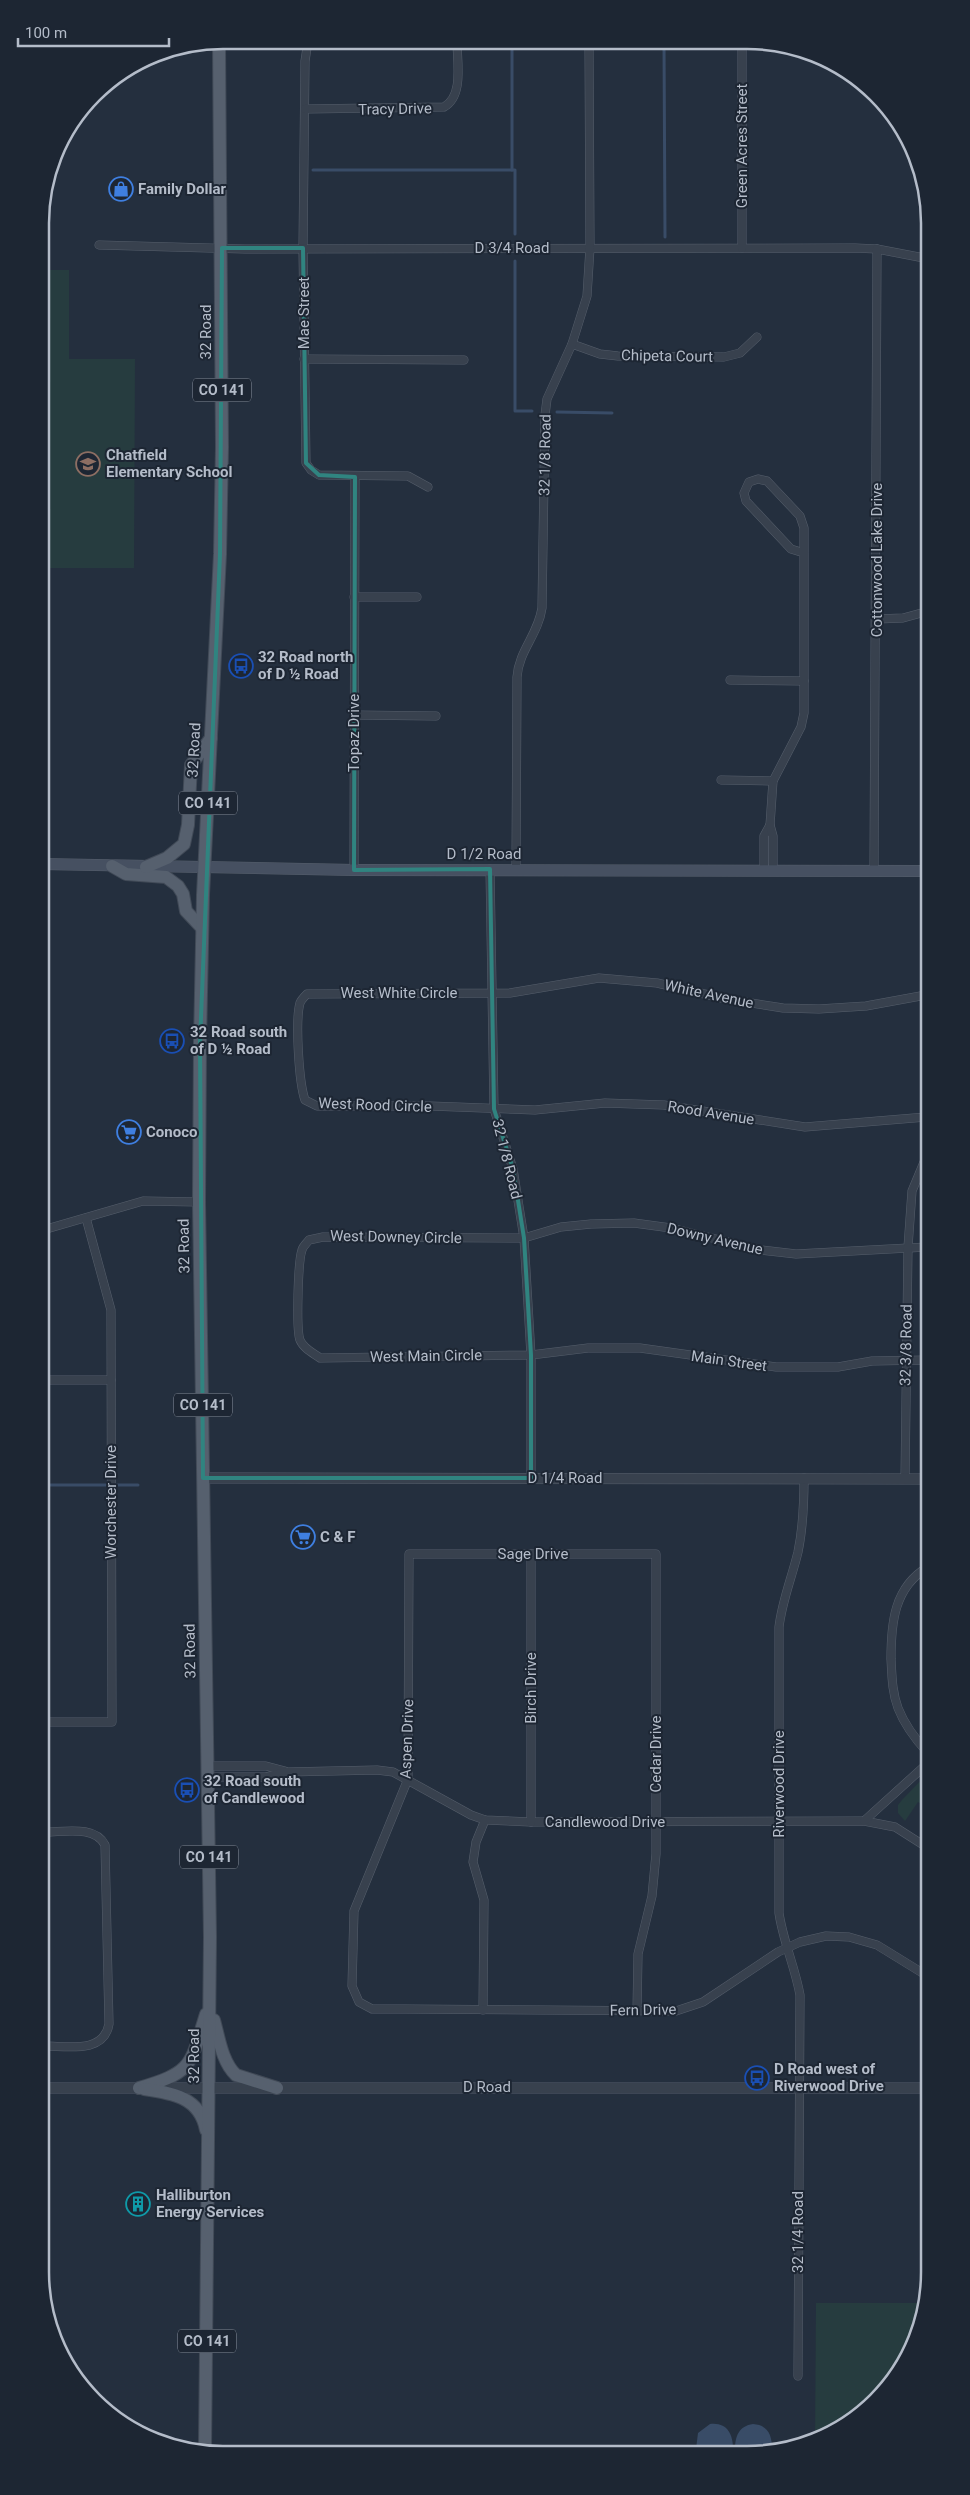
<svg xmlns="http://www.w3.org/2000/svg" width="970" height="2495" font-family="Roboto,sans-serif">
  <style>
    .green { fill: #263c3f }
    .water { fill: #394c67 }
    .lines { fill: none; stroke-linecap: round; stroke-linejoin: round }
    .stream { stroke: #394c67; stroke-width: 3 }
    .minor-casing { stroke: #565f6c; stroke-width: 9 }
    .tertiary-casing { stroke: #565f6c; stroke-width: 11 }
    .secondary-casing { stroke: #565f6c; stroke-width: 12 }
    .primary-casing { stroke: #414a57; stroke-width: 14 }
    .minor { stroke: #38414e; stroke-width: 8 }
    .tertiary { stroke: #38414e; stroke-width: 10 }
    .secondary { stroke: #465061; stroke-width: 11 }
    .primary { stroke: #56606e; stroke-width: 12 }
    .marked { fill: none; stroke: #308480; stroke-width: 4; stroke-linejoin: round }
    .labels { text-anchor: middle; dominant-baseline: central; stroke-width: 4; stroke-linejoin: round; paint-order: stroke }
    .shield { fill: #1d2633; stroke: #878f9c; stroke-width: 1 }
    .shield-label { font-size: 14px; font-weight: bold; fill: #b4bcc9 }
    .street-label { font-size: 15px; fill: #b4bcc9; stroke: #1d2633 }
    .poi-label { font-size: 15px; font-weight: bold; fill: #b4bcc9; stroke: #1d2633; text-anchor: start }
    .rim { fill: none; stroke: #b4bcc9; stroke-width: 2.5 }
  </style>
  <rect width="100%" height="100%" fill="#242f3e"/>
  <!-- green -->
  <g class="green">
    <polygon points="41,270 69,270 69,359 135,359 134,568 41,568"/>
    <polygon points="928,1773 928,1808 918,1802 905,1821 898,1813 898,1805 902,1800"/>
    <polygon points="816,2303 925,2303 916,2342 885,2392 839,2430 815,2440"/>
  </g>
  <!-- water -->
  <g class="water">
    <path d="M710 2424C727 2422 733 2434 733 2449H696L698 2433Z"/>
    <path d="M753 2424C768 2425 772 2435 772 2449H735C735 2436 739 2426 753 2424Z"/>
  </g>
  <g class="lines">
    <!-- stream -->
    <g class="stream">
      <polyline points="512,42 512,170 515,170 515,234"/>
      <polyline points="664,43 665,237"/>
      <polyline points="313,170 512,170"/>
      <polyline points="515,261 515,411 532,411"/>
      <polyline points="557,412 612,413"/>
      <polyline points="44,1485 138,1485"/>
    </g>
    <!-- minor casing -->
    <g class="minor-casing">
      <g id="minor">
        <polyline points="308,41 305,61 303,248 306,463 311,470 319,475 408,476 428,487"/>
        <polyline points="882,103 883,103"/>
        <path d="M305 109 444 107C464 96 457 62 457 41"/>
        <polyline points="99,245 245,249 855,248 877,249 924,258"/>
        <polyline points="742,248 742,43"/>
        <polyline points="572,344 600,354 618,356 724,357 740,353 757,337"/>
        <polyline points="304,359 464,360"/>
        <polyline points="354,597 417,597"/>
        <polyline points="877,619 903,618 925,612"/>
        <polyline points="730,680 804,681"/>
        <polyline points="354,715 436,716"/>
        <polyline points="721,780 773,781"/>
        <polyline points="490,869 494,1109 513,1169 524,1238 531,1355 531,1478"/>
        <path d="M516 869 517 677C519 650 538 635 542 608L545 415 547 399 572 344 587 296 590 248 589 42"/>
        <polyline points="354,870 355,477"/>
        <polyline points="764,870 764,836 770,825"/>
        <polyline points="773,870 773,836 770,825 773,781 801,727 804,713 804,528 800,516 767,481 758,479 749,482 744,493 746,501 791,549 804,553"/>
        <polyline points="874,870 877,249"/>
        <path d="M926 995 866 1006 819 1009 783 1008 726 999 657 983 599 978 510 993 307 994C304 997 301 1000 300 1003 295 1021 299 1083 305 1100L317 1106H430L535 1110 605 1103 664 1105 805 1127 926 1117"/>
        <polyline points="43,1230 143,1201 199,1202"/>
        <path d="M927 1247 796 1254 761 1250 671 1228 634 1223 591 1224 561 1227 524 1238 323 1237 309 1240C307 1243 303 1246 302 1250 298 1261 296 1329 300 1340 303 1348 313 1353 320 1358L531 1355 588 1348H640L776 1367H838L872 1361 927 1360"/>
        <polyline points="44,1380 111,1380"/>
        <polyline points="905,1479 908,1247 912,1191 927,1155"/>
        <path d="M928 1567C894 1587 891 1623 891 1659 892 1676 892 1692 898 1708 905 1726 915 1739 928 1753"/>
        <polyline points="45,1722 112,1722 111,1310 86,1218"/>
        <polyline points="208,1766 266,1766 285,1771"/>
        <polyline points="208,1777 266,1777 287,1772 377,1770 393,1772 471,1815 485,1820 531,1822 864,1821 895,1827 928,1848"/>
        <polyline points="864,1821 928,1763"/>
        <polyline points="531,1822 531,1554"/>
        <path d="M45 1832C64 1832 95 1825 105 1845L109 2024C104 2054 67 2046 45 2046"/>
        <polyline points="483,2010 484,1900 473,1862 476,1842 485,1820"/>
        <polyline points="637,2011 638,1954 652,1896 656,1854 656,1554 409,1554 408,1779 354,1911 352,1986 359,2002 372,2009 405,2009 676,2011 703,2002 778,1952 800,1942 826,1936 849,1937 877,1945 929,1977"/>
        <path d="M798 2376 800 1995C795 1967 783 1941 779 1913V1627C782 1601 792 1577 798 1552 803 1528 804 1503 804 1478"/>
      </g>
    </g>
    <!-- tertiary casing -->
    <g class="tertiary-casing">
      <g id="tertiary">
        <polyline points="203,1478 927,1479"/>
        <polyline points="46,2088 929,2088"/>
      </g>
    </g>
    <!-- secondary casing -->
    <g class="secondary-casing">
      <polyline id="secondary" points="42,864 354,870 926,871"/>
    </g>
    <!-- primary casing -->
    <g class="primary-casing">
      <g id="primary">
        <polyline points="112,866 126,874 166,877 178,886 183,894 186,911 202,928"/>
        <polyline points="146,867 167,858 184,844 188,825 191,765 211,738"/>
        <path d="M214 2020C219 2038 222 2062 236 2075L277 2088"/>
        <path d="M139 2088C194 2072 190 2065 206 2014"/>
        <path d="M144 2089C172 2093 200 2097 206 2130"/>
        <polyline points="205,2451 210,1937 199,1202 200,1042 203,895 220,554 222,447 219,41"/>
      </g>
    </g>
    <!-- minor -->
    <use href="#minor" class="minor"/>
    <!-- tertiary -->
    <use href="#tertiary" class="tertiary"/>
    <!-- secondary -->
    <use href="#secondary" class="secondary"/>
    <!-- primary -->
    <use href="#primary" class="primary"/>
  </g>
  <!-- marked area -->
  <path class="marked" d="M222 248H303L306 463 319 475 355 477 354 870 490 869 494 1109 513 1169 524 1238 531 1355V1478H203L200 1042 220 554Z"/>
  <!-- icons -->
  <defs>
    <g id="shop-ring" transform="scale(1.25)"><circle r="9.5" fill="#1d2633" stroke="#3f7fe0" stroke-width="1.5"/><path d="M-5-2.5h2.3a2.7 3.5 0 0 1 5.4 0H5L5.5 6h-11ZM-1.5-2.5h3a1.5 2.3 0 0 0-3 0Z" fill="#3f7fe0"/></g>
    <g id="school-ring" transform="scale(1.25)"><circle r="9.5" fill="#1d2633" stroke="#8d6e63" stroke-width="1.5"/><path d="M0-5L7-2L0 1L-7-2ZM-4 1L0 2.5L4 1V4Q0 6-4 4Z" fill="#8d6e63"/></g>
    <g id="bus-ring" transform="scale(1.25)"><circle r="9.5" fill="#1d2633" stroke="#1a4fb4" stroke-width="1.5"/><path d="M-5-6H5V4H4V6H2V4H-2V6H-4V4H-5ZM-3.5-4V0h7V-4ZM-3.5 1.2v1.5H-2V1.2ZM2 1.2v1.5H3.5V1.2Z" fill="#1a4fb4"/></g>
    <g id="supermarket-ring" transform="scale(1.25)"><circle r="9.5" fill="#1d2633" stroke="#3f7fe0" stroke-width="1.5"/><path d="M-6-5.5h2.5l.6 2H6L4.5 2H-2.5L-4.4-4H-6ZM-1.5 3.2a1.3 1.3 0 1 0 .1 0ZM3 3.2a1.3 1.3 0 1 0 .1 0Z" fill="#3f7fe0"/></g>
    <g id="building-ring" transform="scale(1.25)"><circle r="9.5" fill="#1d2633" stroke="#0f9aa8" stroke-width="1.5"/><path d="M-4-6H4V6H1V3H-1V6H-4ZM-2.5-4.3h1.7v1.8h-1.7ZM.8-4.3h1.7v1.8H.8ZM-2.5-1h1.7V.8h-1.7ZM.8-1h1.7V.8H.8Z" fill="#0f9aa8"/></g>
  </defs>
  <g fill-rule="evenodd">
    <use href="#shop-ring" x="121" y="189"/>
    <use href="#school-ring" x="88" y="464"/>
    <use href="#bus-ring" x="241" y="666"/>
    <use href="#bus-ring" x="172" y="1041"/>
    <use href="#supermarket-ring" x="129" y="1132"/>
    <use href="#supermarket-ring" x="303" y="1537"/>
    <use href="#bus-ring" x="187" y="1790"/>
    <use href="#bus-ring" x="757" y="2078"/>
    <use href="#building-ring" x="138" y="2204"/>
  </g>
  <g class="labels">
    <!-- shield labels -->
    <g class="shield">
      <rect x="193" y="378.5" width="58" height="23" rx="4"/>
      <rect x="179" y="791.5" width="58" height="23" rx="4"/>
      <rect x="174" y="1393.5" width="58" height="23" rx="4"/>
      <rect x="180" y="1845.5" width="58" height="23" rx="4"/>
      <rect x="178" y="2329.5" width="58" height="23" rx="4"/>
    </g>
    <g class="shield-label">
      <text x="222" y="390">CO 141</text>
      <text x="208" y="803">CO 141</text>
      <text x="203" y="1405">CO 141</text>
      <text x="209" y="1857">CO 141</text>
      <text x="207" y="2341">CO 141</text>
    </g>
    <!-- street labels -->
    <g class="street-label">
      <text transform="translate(395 109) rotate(-1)">Tracy Drive</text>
      <text transform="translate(742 146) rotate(-90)">Green Acres Street</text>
      <text x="512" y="248">D 3/4 Road</text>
      <text transform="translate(304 313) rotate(-90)">Mae Street</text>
      <text transform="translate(206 332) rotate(-90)">32 Road</text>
      <text transform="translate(667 356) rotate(1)">Chipeta Court</text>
      <text transform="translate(545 455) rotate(-89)">32 1/8 Road</text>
      <text transform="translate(877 560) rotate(-90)">Cottonwood Lake Drive</text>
      <text transform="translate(354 733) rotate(-90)">Topaz Drive</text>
      <text transform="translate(194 750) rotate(-87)">32 Road</text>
      <text x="484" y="854">D 1/2 Road</text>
      <text x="399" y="993">West White Circle</text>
      <text transform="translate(709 994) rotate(12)">White Avenue</text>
      <text transform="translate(375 1105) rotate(2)">West Rood Circle</text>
      <text transform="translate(711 1113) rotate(9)">Rood Avenue</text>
      <text transform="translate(507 1159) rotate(76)">32 1/8 Road</text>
      <text transform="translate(396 1237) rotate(1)">West Downey Circle</text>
      <text transform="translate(715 1239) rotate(13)">Downy Avenue</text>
      <text transform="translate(184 1246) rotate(-91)">32 Road</text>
      <text transform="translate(906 1345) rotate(-89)">32 3/8 Road</text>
      <text transform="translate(426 1356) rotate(-1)">West Main Circle</text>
      <text transform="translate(729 1361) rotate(8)">Main Street</text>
      <text x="565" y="1478">D 1/4 Road</text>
      <text transform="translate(111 1502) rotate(-90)">Worchester Drive</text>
      <text x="533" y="1554">Sage Drive</text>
      <text transform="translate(190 1651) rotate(-91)">32 Road</text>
      <text transform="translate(531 1688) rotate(-90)">Birch Drive</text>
      <text transform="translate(407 1739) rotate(-88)">Aspen Drive</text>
      <text transform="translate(656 1754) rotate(-90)">Cedar Drive</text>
      <text transform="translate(779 1784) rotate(-90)">Riverwood Drive</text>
      <text x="605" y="1822">Candlewood Drive</text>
      <text transform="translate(643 2010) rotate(-1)">Fern Drive</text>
      <text transform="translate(194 2056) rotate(-90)">32 Road</text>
      <text x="487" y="2087">D Road</text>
      <text transform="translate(798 2232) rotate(-90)">32 1/4 Road</text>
    </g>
    <!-- poi labels -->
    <g class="poi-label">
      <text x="138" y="189">Family Dollar</text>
      <text x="106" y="455">Chatfield<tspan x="106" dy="17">Elementary School</tspan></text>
      <text x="258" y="657">32 Road north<tspan x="258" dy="17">of D ½ Road</tspan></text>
      <text x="190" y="1032">32 Road south<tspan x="190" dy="17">of D ½ Road</tspan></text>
      <text x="146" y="1132">Conoco</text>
      <text x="320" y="1537">C &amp; F</text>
      <text x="204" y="1781">32 Road south<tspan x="204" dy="17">of Candlewood</tspan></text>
      <text x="774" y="2069">D Road west of<tspan x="774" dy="17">Riverwood Drive</tspan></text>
      <text x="156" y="2195">Halliburton<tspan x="156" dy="17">Energy Services</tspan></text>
    </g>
  </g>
  <!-- crop -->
  <path d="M0 0H970V2495H0ZM223 49H747A174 174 0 0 1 921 223V2272A174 174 0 0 1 747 2446H223A174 174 0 0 1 49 2272V223A174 174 0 0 1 223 49Z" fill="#1d2633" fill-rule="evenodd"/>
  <path class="rim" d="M223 49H747A174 174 0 0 1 921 223V2272A174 174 0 0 1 747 2446H223A174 174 0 0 1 49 2272V223A174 174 0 0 1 223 49Z"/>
  <!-- scale -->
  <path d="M18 38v8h151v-8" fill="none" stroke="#b4bcc9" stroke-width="2.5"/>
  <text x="25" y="38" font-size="15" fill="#b4bcc9" stroke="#1d2633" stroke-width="4" paint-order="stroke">100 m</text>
</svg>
